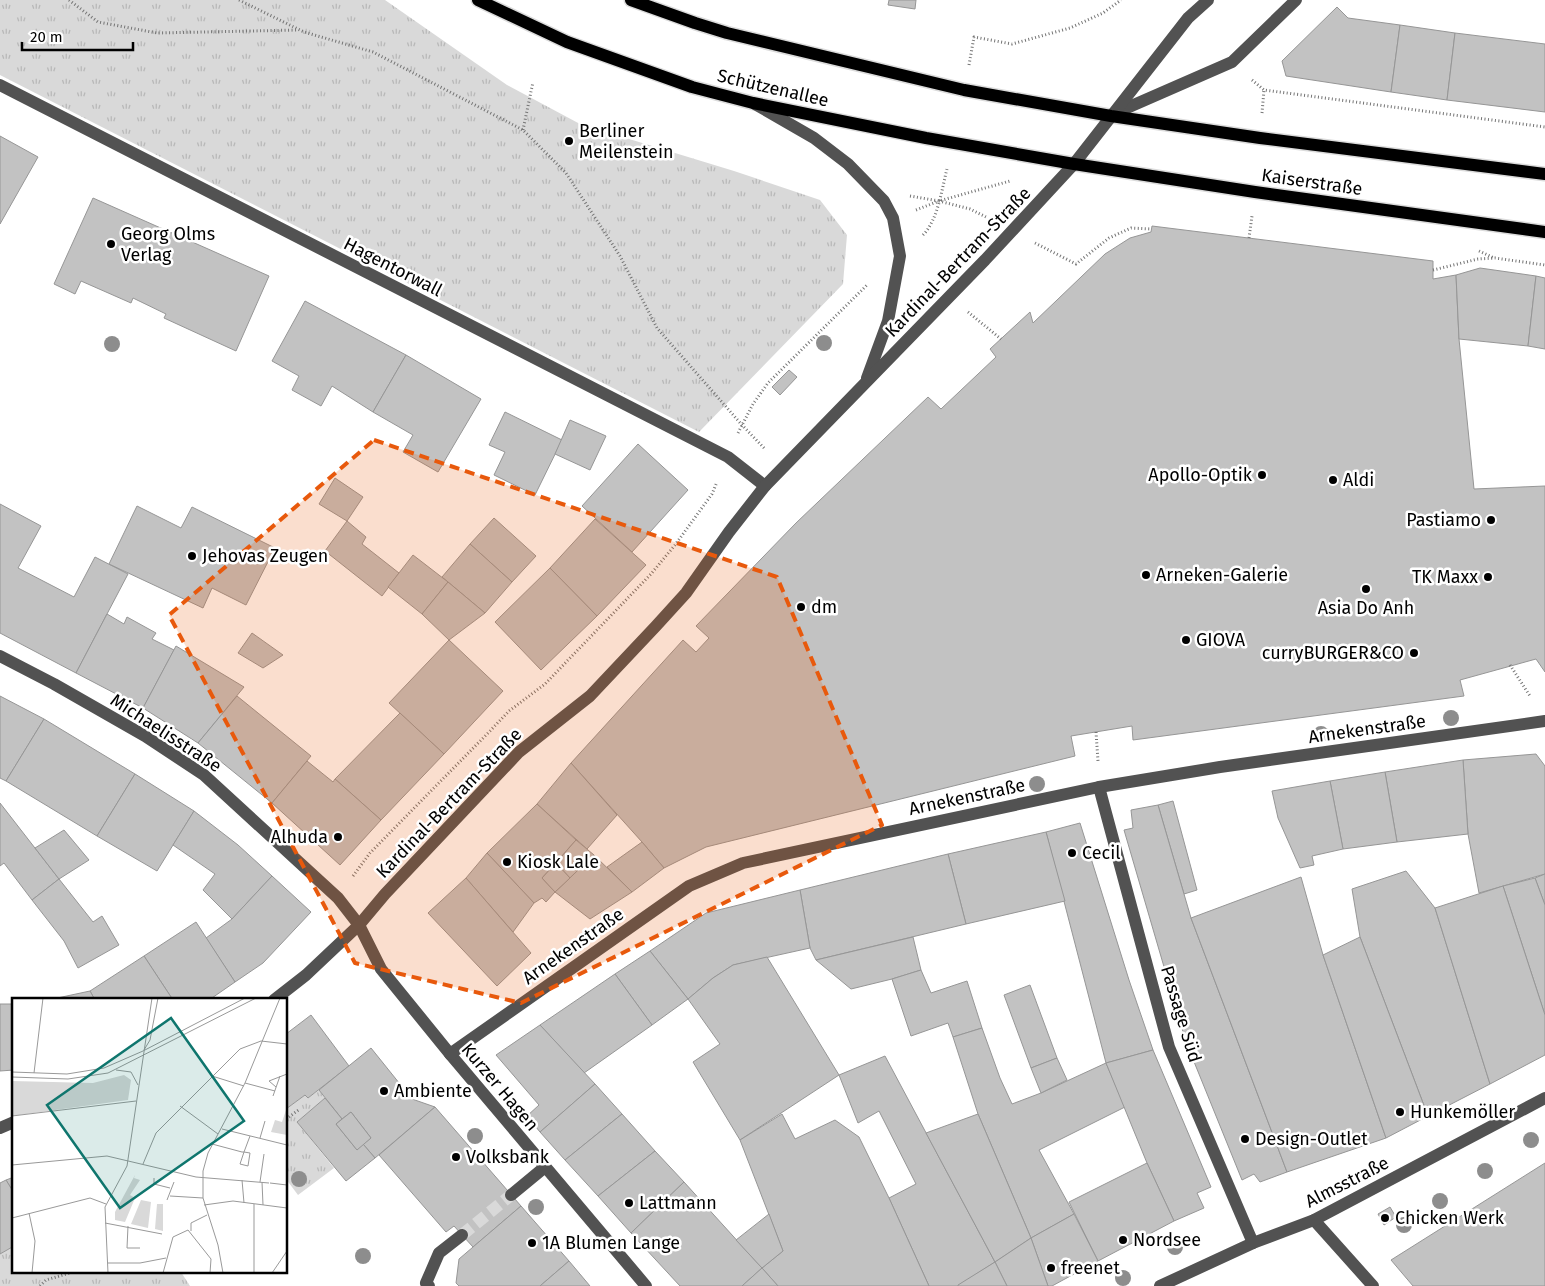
<svg xmlns="http://www.w3.org/2000/svg" width="1545" height="1286" font-family="'Fira Sans',sans-serif">
  <style>
    .grass { fill: url(#grass-tufts) }
    .building { fill: #c2c2c2; stroke: #969696 }
    .lines { fill: none; stroke-linecap: round; stroke-linejoin: round }
    .minor-tunnel { stroke: #d9d9d9; stroke-width: 12; stroke-dasharray: 12 6; stroke-linecap: butt }
    .major-casing { stroke: #dbdbdb; stroke-width: 15 }
    .path { stroke: #747474; stroke-width: 3; stroke-dasharray: 1 2.5; stroke-linecap: butt }
    .minor { stroke: #525252; stroke-width: 12 }
    .major { stroke: #000; stroke-width: 12 }
    .tree { fill: #8d8d8d }
    .marked { fill: #e8590c; fill-opacity: 0.2; stroke: #e8590c; stroke-width: 4; stroke-dasharray: 10 6; stroke-linejoin: round }
    .poi-dot { fill: #000; stroke: #fff; stroke-width: 2 }
    .labels { text-anchor: middle; dominant-baseline: central; stroke-width: 5; stroke-linejoin: round; paint-order: stroke }
    .street-label { font-size: 18px; fill: #000; stroke: #fff }
    .poi-label { font-size: 18px; fill: #000; stroke: #fff; text-anchor: start }
    .inset-road { fill: none; stroke: #999; stroke-width: 1 }
    .view { fill: #0f766e; fill-opacity: 0.15; stroke: #0f766e; stroke-width: 2.5 }
    .inset-edge { fill: none; stroke: #000; stroke-width: 2.5 }
  </style>
  <defs>
    <pattern id="grass-tufts" width="24" height="20" patternUnits="userSpaceOnUse" patternTransform="scale(1.25)"><rect width="24" height="20" fill="#d9d9d9"/><path d="M3 7l-1-3M5 7V3M7 7l1-3M15 17l-1-3M17 17v-4M19 17l1-3" fill="none" stroke="#b8b8b8"/></pattern>
  </defs>
  <rect width="100%" height="100%" fill="#fff"/>
  <!-- grass -->
  <g class="grass">
    <polygon points="0,0 385,0 507,85 580,124 734,171 820,200 847,235 843,284 699,432 0,75"/>
    <polygon points="319,1090 325,1098 297,1122 334,1168 298,1195 286,1179 286,1109 305,1095 308,1098"/>
    <polygon points="14,1246 14,1272 181,1272 190,1286 0,1286 0,1254"/>
  </g>
  <!-- building -->
  <g class="building">
    <polygon points="889,0 916,0 915,9 888,5"/>
    <polygon points="1337,7 1348,18 1400,25 1391,92 1286,76 1282,61"/>
    <polygon points="1400,25 1455,33 1447,100 1391,92"/>
    <polygon points="1455,33 1545,44 1545,112 1447,100"/>
    <polygon points="0,136 38,157 0,224"/>
    <polygon points="93,198 269,276 236,351 164,318 166,314 133,298 131,303 81,281 75,294 54,284"/>
    <polygon points="1152,226 1433,261 1433,279 1456,275 1459,339 1474,489 1545,486 1545,672 1536,659 1460,680 1464,696 1133,740 1132,726 1071,736 1075,756 706,847 664,868 642,842 571,763 683,640 696,652 709,638 696,626 796,523 928,397 941,409 996,357 990,349 1030,312 1033,323 1105,254 1130,238 1151,232"/>
    <polygon points="1480,268 1536,276 1528,346 1459,339 1456,275"/>
    <polygon points="1536,276 1545,278 1545,349 1528,346"/>
    <polygon points="305,301 406,355 373,412 332,386 321,406 292,390 299,376 272,361"/>
    <polygon points="406,355 481,399 438,472 403,452 413,435 373,412"/>
    <polygon points="789,370 797,377 780,395 772,387"/>
    <polygon points="505,412 562,440 535,495 494,475 505,452 489,445"/>
    <polygon points="570,420 606,436 590,470 555,454"/>
    <polygon points="638,444 688,490 632,552 582,506"/>
    <polygon points="335,478 363,497 347,521 319,504"/>
    <polygon points="0,504 41,526 18,568 74,597 95,557 128,574 76,673 0,633"/>
    <polygon points="137,506 181,528 192,507 275,548 246,605 212,588 203,608 109,564"/>
    <polygon points="494,518 536,556 512,582 470,544"/>
    <polygon points="595,519 646,565 597,616 550,568"/>
    <polygon points="347,521 366,537 362,544 399,573 382,596 325,551"/>
    <polygon points="470,544 512,582 485,613 442,577"/>
    <polygon points="413,555 448,582 422,614 388,587"/>
    <polygon points="550,568 597,616 541,670 495,622"/>
    <polygon points="448,582 485,613 449,640 422,614"/>
    <polygon points="107,614 124,624 127,617 156,633 152,639 174,650 143,708 76,673"/>
    <polygon points="252,633 283,655 263,668 238,653"/>
    <polygon points="449,640 503,691 444,754 389,703"/>
    <polygon points="176,646 244,687 198,743 143,708"/>
    <polygon points="0,696 44,719 6,781 0,778"/>
    <polygon points="237,696 311,756 272,803 198,743"/>
    <polygon points="400,713 444,754 381,820 335,779"/>
    <polygon points="44,719 135,774 97,836 6,781"/>
    <polygon points="1536,754 1545,766 1545,874 1479,893 1468,834 1463,760"/>
    <polygon points="1463,760 1468,834 1397,842 1385,772"/>
    <polygon points="307,761 333,782 335,779 381,820 340,865 272,803"/>
    <polygon points="571,763 617,815 587,849 537,804"/>
    <polygon points="1385,772 1397,842 1343,849 1330,781"/>
    <polygon points="135,774 194,811 157,871 97,836"/>
    <polygon points="1330,781 1343,849 1312,856 1314,865 1300,868 1278,818 1272,791"/>
    <polygon points="1173,801 1197,890 1184,894 1158,805"/>
    <polygon points="0,803 59,879 32,900 4,863 0,866"/>
    <polygon points="537,804 576,840 542,878 555,892 546,902 542,898 534,903 487,853"/>
    <polygon points="1158,805 1191,918 1287,1172 1260,1182 1254,1174 1242,1180 1186,1042 1124,830 1133,828 1131,810"/>
    <polygon points="194,811 238,845 272,876 232,919 203,890 215,874 173,845"/>
    <polygon points="1080,823 1129,980 1153,1050 1106,1063 1046,832"/>
    <polygon points="64,830 89,860 59,879 35,848"/>
    <polygon points="1046,832 1065,901 966,924 948,854"/>
    <polygon points="576,840 594,855 570,878 556,863"/>
    <polygon points="642,842 664,868 632,892 607,867"/>
    <polygon points="487,853 534,903 513,932 466,878"/>
    <polygon points="948,854 966,924 816,960 810,948 800,890"/>
    <polygon points="594,855 632,892 590,919 555,892"/>
    <polygon points="556,863 570,878 555,892 542,878"/>
    <polygon points="1406,871 1435,908 1490,1084 1428,1116 1360,937 1352,889"/>
    <polygon points="1545,874 1545,905 1535,878"/>
    <polygon points="272,876 311,912 263,963 235,982 206,938 232,919"/>
    <polygon points="1301,877 1323,955 1386,1138 1287,1172 1191,918"/>
    <polygon points="466,878 531,953 497,986 428,913"/>
    <polygon points="1535,878 1545,905 1545,1015 1503,886"/>
    <polygon points="59,879 93,922 102,916 119,945 78,968 64,941 32,900"/>
    <polygon points="1503,886 1545,1015 1545,1055 1490,1084 1435,908"/>
    <polygon points="800,890 810,948 733,965 713,978 688,999 650,951 706,913"/>
    <polygon points="196,922 235,982 209,1000 173,1000 144,956"/>
    <polygon points="913,937 921,970 892,979 851,989 816,960"/>
    <polygon points="1360,937 1428,1116 1386,1138 1323,955"/>
    <polygon points="650,951 688,999 652,1025 615,974"/>
    <polygon points="144,956 173,1000 95,1000 90,991"/>
    <polygon points="767,957 839,1075 740,1140 693,1062 720,1044 688,999 713,978 733,965"/>
    <polygon points="921,970 931,993 967,981 982,1028 953,1037 948,1023 911,1036 892,979"/>
    <polygon points="615,974 652,1025 584,1073 540,1025"/>
    <polygon points="1030,985 1057,1058 1031,1068 1004,995"/>
    <polygon points="90,991 95,1000 48,1000"/>
    <polygon points="0,1004 14,1004 14,1070 0,1071"/>
    <polygon points="311,1015 349,1066 308,1098 305,1095 286,1109 286,1034"/>
    <polygon points="540,1025 595,1084 540,1132 527,1116 539,1105 496,1055"/>
    <polygon points="982,1028 1000,1078 1012,1104 1041,1093 1106,1063 1125,1107 1039,1150 1074,1214 1031,1238 978,1114 953,1037"/>
    <polygon points="371,1048 412,1099 435,1107 375,1158 363,1144 371,1138 351,1112 342,1119 319,1090"/>
    <polygon points="1153,1050 1211,1187 1197,1193 1204,1208 1174,1221 1147,1163 1106,1063"/>
    <polygon points="885,1056 995,1262 958,1286 929,1286 889,1198 916,1184 879,1111 858,1123 839,1075"/>
    <polygon points="1057,1058 1067,1080 1041,1093 1031,1068"/>
    <polygon points="595,1084 622,1114 565,1160 540,1132"/>
    <polygon points="325,1098 342,1119 336,1124 357,1150 363,1144 375,1158 346,1181 297,1122"/>
    <polygon points="435,1107 521,1206 473,1247 454,1226 446,1232 379,1155"/>
    <polygon points="351,1112 371,1138 357,1150 336,1124"/>
    <polygon points="622,1114 655,1151 598,1196 565,1160"/>
    <polygon points="782,1114 795,1139 835,1120 859,1137 889,1198 929,1286 778,1286 762,1268 783,1251 740,1140"/>
    <polygon points="978,1114 1031,1238 995,1262 926,1133"/>
    <polygon points="655,1151 684,1182 631,1233 598,1196"/>
    <polygon points="1147,1163 1174,1221 1098,1261 1069,1202"/>
    <polygon points="1545,1163 1545,1286 1413,1286 1391,1260"/>
    <polygon points="14,1177 14,1193 6,1180"/>
    <polygon points="6,1180 14,1193 14,1246 0,1254 0,1183"/>
    <polygon points="684,1182 762,1268 742,1286 680,1286 631,1233"/>
    <polygon points="521,1206 569,1261 540,1286 459,1286 456,1283 459,1259"/>
    <polygon points="1390,1207 1396,1217 1384,1225 1378,1214"/>
    <polygon points="769,1214 783,1251 762,1268 736,1240"/>
    <polygon points="1074,1214 1098,1261 1052,1286 1048,1286 1031,1238"/>
    <polygon points="1031,1238 1048,1286 1007,1286 995,1262"/>
    <polygon points="569,1261 590,1286 540,1286"/>
    <polygon points="995,1262 1007,1286 958,1286 958,1285"/>
    <polygon points="762,1268 778,1286 742,1286"/>
  </g>
  <g class="lines">
    <!-- minor-tunnel -->
    <polyline class="minor-tunnel" points="462,1235 511,1195"/>
    <!-- major casing -->
    <g class="major-casing">
      <g id="major">
        <polyline points="478,0 567,42 692,87 753,103 926,138 1074,164 1255,192 1545,232"/>
        <polyline points="631,0 695,23 727,33 964,90 1111,116 1260,138 1545,174"/>
      </g>
    </g>
    <!-- path -->
    <g class="path">
      <polyline points="69,0 98,22 157,33 298,30"/>
      <polyline points="239,0 304,32 373,52 523,130 566,173 620,256 657,328 742,425 765,449"/>
      <polyline points="969,65 974,37 1012,44 1070,28 1103,13 1121,0"/>
      <polyline points="1252,80 1264,90 1545,127"/>
      <polyline points="1262,113 1264,90"/>
      <polyline points="523,130 533,82"/>
      <polyline points="910,196 939,201 1010,181"/>
      <polyline points="916,210 939,201 970,209 988,218"/>
      <path d="M923 235C938 220 942 188 947 169"/>
      <polyline points="1249,238 1252,216"/>
      <polyline points="1035,243 1076,264 1109,238 1131,228 1151,229"/>
      <polyline points="1479,251 1494,258"/>
      <polyline points="1433,270 1478,259 1495,258 1545,265"/>
      <polyline points="968,312 1001,339"/>
      <polyline points="738,433 753,404 768,383 868,284"/>
      <polyline points="1510,665 1530,696"/>
      <polyline points="1096,732 1098,761"/>
      <polyline points="353,876 370,853 490,731 509,711 545,684 651,574 675,545 712,494 717,482"/>
      <polyline points="286,1119 300,1109"/>
      <polyline points="40,1286 46,1280 73,1272"/>
    </g>
    <!-- minor -->
    <g class="minor">
      <polyline points="0,85 728,457 765,486"/>
      <polyline points="755,104 814,138 848,164 884,201 893,218 900,256 888,321 867,378"/>
      <polyline points="1113,114 1232,62 1296,0"/>
      <polyline points="0,656 54,684 145,736 204,775 338,898 359,925 381,969 450,1054 646,1286"/>
      <polyline points="1099,787 1169,1047 1253,1243"/>
      <polyline points="274,1000 306,975 359,925 385,894 519,752 590,696 656,626 686,593 729,532 765,486 985,260 1074,164 1188,18 1208,0"/>
      <polyline points="450,1054 689,886 743,863 1099,787 1220,767 1545,721"/>
      <polyline points="0,1128 14,1122"/>
      <polyline points="511,1195 545,1167"/>
      <polyline points="1314,1220 1373,1286"/>
      <polyline points="429,1286 426,1283 439,1253 462,1235"/>
      <polyline points="1160,1286 1253,1243 1314,1220 1545,1098"/>
    </g>
    <!-- major -->
    <use href="#major" class="major"/>
  </g>
  <!-- trees -->
  <g class="tree">
    <circle cx="824" cy="343" r="8"/>
    <circle cx="112" cy="344" r="8"/>
    <circle cx="1451" cy="718" r="8"/>
    <circle cx="1321" cy="734" r="8"/>
    <circle cx="1037" cy="784" r="8"/>
    <circle cx="475" cy="1136" r="8"/>
    <circle cx="1531" cy="1140" r="8"/>
    <circle cx="1485" cy="1171" r="8"/>
    <circle cx="299" cy="1179" r="8"/>
    <circle cx="1440" cy="1201" r="8"/>
    <circle cx="536" cy="1207" r="8"/>
    <circle cx="1404" cy="1225" r="8"/>
    <circle cx="1175" cy="1247" r="8"/>
    <circle cx="363" cy="1256" r="8"/>
    <circle cx="1123" cy="1278" r="8"/>
  </g>
  <!-- marked area -->
  <path class="marked" d="M374 440 777 577 882 825 521 1003 355 963 169 615Z"/>
  <!-- markers -->
  <g class="poi-dot">
    <circle cx="569" cy="141" r="5"/>
    <circle cx="111" cy="244" r="5"/>
    <circle cx="1262" cy="475" r="5"/>
    <circle cx="1333" cy="480" r="5"/>
    <circle cx="1491" cy="520" r="5"/>
    <circle cx="192" cy="556" r="5"/>
    <circle cx="1146" cy="575" r="5"/>
    <circle cx="1488" cy="577" r="5"/>
    <circle cx="1366" cy="589" r="5"/>
    <circle cx="801" cy="607" r="5"/>
    <circle cx="1186" cy="640" r="5"/>
    <circle cx="1414" cy="653" r="5"/>
    <circle cx="338" cy="837" r="5"/>
    <circle cx="1072" cy="853" r="5"/>
    <circle cx="507" cy="862" r="5"/>
    <circle cx="384" cy="1091" r="5"/>
    <circle cx="1400" cy="1112" r="5"/>
    <circle cx="1245" cy="1139" r="5"/>
    <circle cx="456" cy="1157" r="5"/>
    <circle cx="629" cy="1203" r="5"/>
    <circle cx="1385" cy="1218" r="5"/>
    <circle cx="1123" cy="1240" r="5"/>
    <circle cx="532" cy="1243" r="5"/>
    <circle cx="1051" cy="1268" r="5"/>
  </g>
  <g class="labels">
    <!-- street labels -->
    <g class="street-label">
      <text transform="translate(773 88) rotate(13)">Schützenallee</text>
      <text transform="translate(1312 182) rotate(8)">Kaiserstraße</text>
      <text transform="translate(958 262) rotate(-46)">Kardinal-Bertram-Straße</text>
      <text transform="translate(393 267) rotate(27)">Hagentorwall</text>
      <text transform="translate(1367 729) rotate(-8)">Arnekenstraße</text>
      <text transform="translate(166 733) rotate(33)">Michaelisstraße</text>
      <text transform="translate(967 797) rotate(-12)">Arnekenstraße</text>
      <text transform="translate(449 803) rotate(-46)">Kardinal-Bertram-Straße</text>
      <text transform="translate(573 946) rotate(-35)">Arnekenstraße</text>
      <text transform="translate(1181 1014) rotate(73)">Passage Süd</text>
      <text transform="translate(500 1087) rotate(50)">Kurzer Hagen</text>
      <text transform="translate(1347 1182) rotate(-27)">Almsstraße</text>
    </g>
    <!-- poi labels -->
    <g class="poi-label">
      <text x="579" y="131">Berliner<tspan x="579" dy="21">Meilenstein</tspan></text>
      <text x="121" y="234">Georg Olms<tspan x="121" dy="21">Verlag</tspan></text>
      <text x="1252" y="475" text-anchor="end">Apollo-Optik</text>
      <text x="1343" y="480">Aldi</text>
      <text x="1481" y="520" text-anchor="end">Pastiamo</text>
      <text x="202" y="556">Jehovas Zeugen</text>
      <text x="1156" y="575">Arneken-Galerie</text>
      <text x="1478" y="577" text-anchor="end">TK Maxx</text>
      <text x="811" y="607">dm</text>
      <text x="1366" y="608" text-anchor="middle">Asia Do Anh</text>
      <text x="1196" y="640">GIOVA</text>
      <text x="1404" y="653" text-anchor="end">curryBURGER&amp;CO</text>
      <text x="328" y="837" text-anchor="end">Alhuda</text>
      <text x="1082" y="853">Cecil</text>
      <text x="517" y="862">Kiosk Lale</text>
      <text x="394" y="1091">Ambiente</text>
      <text x="1410" y="1112">Hunkemöller</text>
      <text x="1255" y="1139">Design-Outlet</text>
      <text x="466" y="1157">Volksbank</text>
      <text x="639" y="1203">Lattmann</text>
      <text x="1395" y="1218">Chicken Werk</text>
      <text x="1133" y="1240">Nordsee</text>
      <text x="542" y="1243">1A Blumen Lange</text>
      <text x="1061" y="1268">freenet</text>
    </g>
  </g>
  <!-- overview -->
  <g transform="translate(12 998)">
    <rect width="275" height="275" fill="#fff"/>
    <path d="M112 77 119 82 116 102 0 118V83L81 85ZM275 109V137L259 134 263 122 270 124ZM123 177 122 180 128 182 118 197 123 200 113 224 103 222V214ZM129 202 139 204 136 230 119 226ZM145 206H151V233L143 231Z" fill="#d9d9d9"/>
    <path class="inset-road" d="M132 52 138 42 146 0M104 72 119 74 126 87M0 74 55 76 92 70 131 53 233 0M22 75 31 0M200 78 232 88M0 79 56 81 96 75 244 0M233 85 263 93M264 89 257 83 275 76M261 98 268 78M168 108 206 136M0 118 124 103M210 131 275 147M248 140 253 123M200 146 230 154H232L238 155 236 168 228 166 232 154 238 138M131 166 144 135 228 51 249 43 275 46M0 167 95 158 184 179 257 185M142 180V186L158 190M230 182 232 205M248 184 252 156M250 184 251 207M258 185 275 187M158 198 191 200M155 202 162 184M192 207 221 203 275 210M17 215 23 243 20 275M0 220 78 200 94 206M93 225 150 236M116 228 115 250H128M179 233V225L195 217M96 265H128L154 260M96 275 93 209 115 168 140 0M151 275 161 239 176 232 199 261 198 275M211 275 206 247 191 200V173L196 155 233 85 268 0M242 275V206M260 275 275 253"/>
    <path class="view" d="M159 20 232 123 108 210 35 107Z"/>
    <rect width="275" height="275" class="inset-edge"/>
  </g>
  <!-- scale -->
  <path d="M22 42v8h111v-8" fill="none" stroke="#000000" stroke-width="2.5"/>
  <text x="30" y="42" font-size="15" fill="#000000" stroke="#ffffff" stroke-width="4" paint-order="stroke">20 m</text>
</svg>
